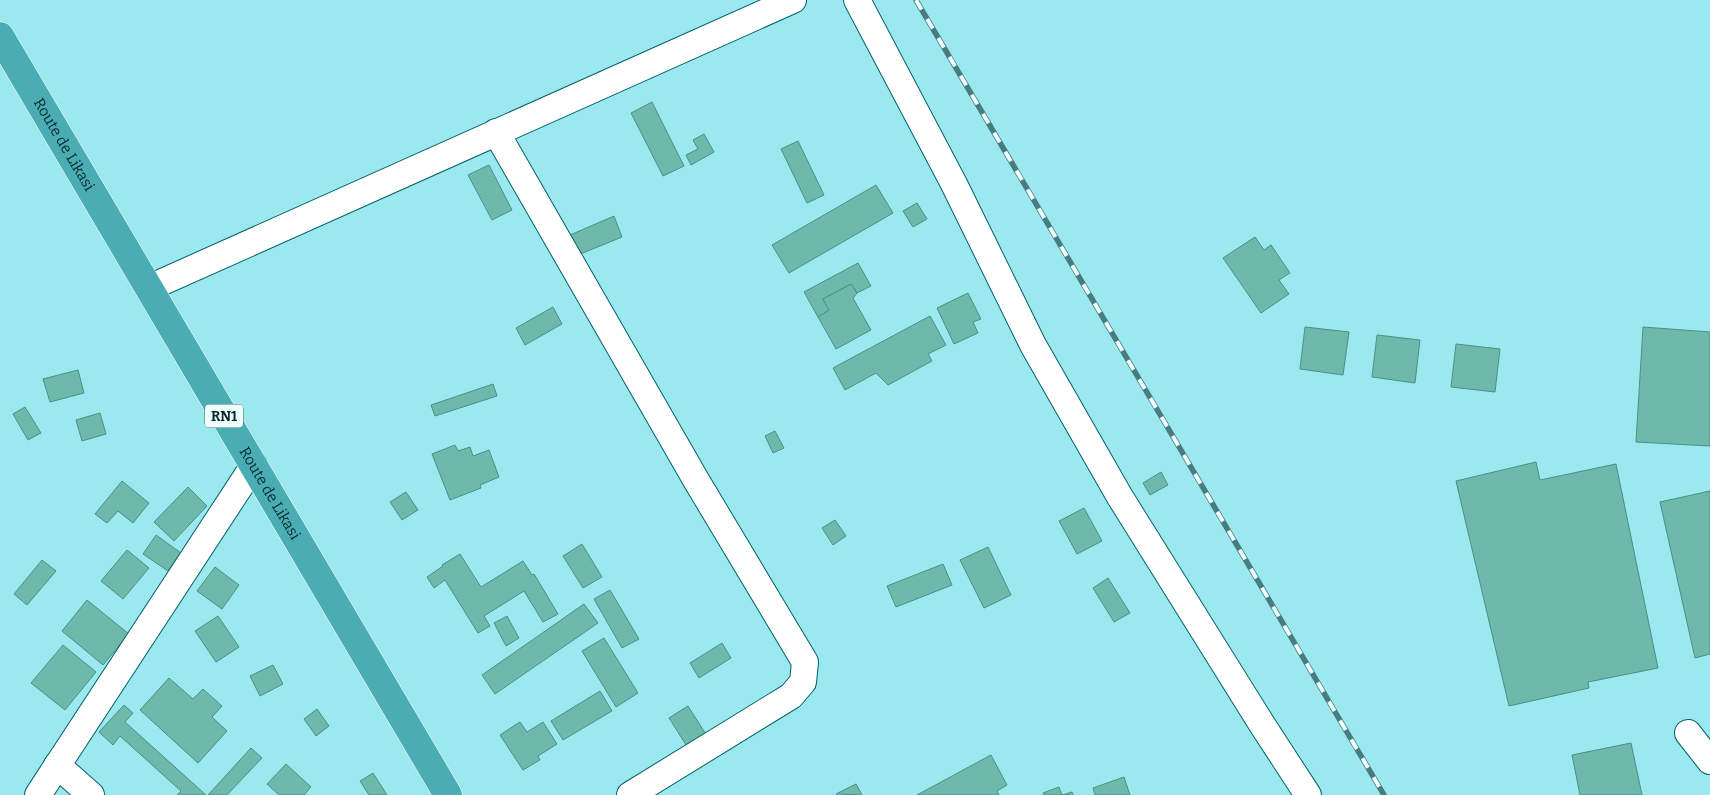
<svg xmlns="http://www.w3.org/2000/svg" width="1710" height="795" font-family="Bitter,serif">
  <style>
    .building { fill: #6eb8ac; stroke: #479186 }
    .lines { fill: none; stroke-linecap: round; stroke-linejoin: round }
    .minor-casing { stroke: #026268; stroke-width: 28 }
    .highway-casing { stroke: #fff; stroke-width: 29 }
    .minor { stroke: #fff; stroke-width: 26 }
    .highway { stroke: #4aadb4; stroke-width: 28 }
    .rail-casing { stroke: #477c81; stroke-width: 5.5 }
    .rail { stroke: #effdfe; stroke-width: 4; stroke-dasharray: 11; stroke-linecap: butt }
    .labels { text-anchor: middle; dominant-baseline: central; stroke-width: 4; stroke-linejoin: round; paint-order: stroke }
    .shield { fill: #effdfe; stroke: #4b676a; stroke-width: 1 }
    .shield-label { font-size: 14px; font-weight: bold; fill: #05272a }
    .street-label { font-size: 15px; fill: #05272a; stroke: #effdfe }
  </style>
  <rect width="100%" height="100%" fill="#9be8ef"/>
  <!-- building -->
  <g class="building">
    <polygon points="652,102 684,166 663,176 631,113"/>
    <polygon points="704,134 714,152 691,165 686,155 698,149 693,140"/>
    <polygon points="798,141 824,195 807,203 781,149"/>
    <polygon points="489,165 512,210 492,220 468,175"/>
    <polygon points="876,185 893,213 789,273 772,245"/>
    <polygon points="917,203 927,219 913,227 903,211"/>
    <polygon points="614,216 622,237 578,255 570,235"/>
    <polygon points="1255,237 1264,250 1271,245 1290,273 1279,280 1289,294 1261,313 1223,258"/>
    <polygon points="858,263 871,286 857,293 851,284 823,299 829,310 818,317 804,292"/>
    <polygon points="851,284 857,293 853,298 871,330 836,349 818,317 829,310 823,299"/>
    <polygon points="968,293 981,319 973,322 978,333 954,344 937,308"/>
    <polygon points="553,307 562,324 525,345 516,328"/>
    <polygon points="930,316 946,345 928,354 932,361 888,385 876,373 845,390 833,368"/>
    <polygon points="1305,327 1349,332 1343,375 1300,369"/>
    <polygon points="1643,327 1710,332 1710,446 1636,442"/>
    <polygon points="1377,335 1420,340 1415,383 1372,377"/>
    <polygon points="1456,344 1500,349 1495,392 1451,387"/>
    <polygon points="78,370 84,393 50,402 43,379"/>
    <polygon points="493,384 497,396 435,416 431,405"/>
    <polygon points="25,407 41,433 28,440 13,414"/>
    <polygon points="100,413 106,434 82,441 76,420"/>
    <polygon points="775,431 784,448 773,453 765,436"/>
    <polygon points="455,445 458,451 470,447 473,456 489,450 499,477 480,485 481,488 450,500 432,454"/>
    <polygon points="1536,462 1540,480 1616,464 1658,668 1588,682 1589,688 1509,706 1456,481"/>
    <polygon points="1161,472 1168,485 1150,495 1143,483"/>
    <polygon points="122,481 149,503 133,523 118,511 107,523 95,514"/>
    <polygon points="188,487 207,506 174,541 154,522"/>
    <polygon points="1710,491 1710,654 1695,658 1660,502"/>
    <polygon points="406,492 418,510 402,520 390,502"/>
    <polygon points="1084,508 1102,541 1077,554 1059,521"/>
    <polygon points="835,520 846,536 833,545 822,528"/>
    <polygon points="156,535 181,553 168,571 143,554"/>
    <polygon points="582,544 602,577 583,588 563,556"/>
    <polygon points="988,547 1011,595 984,608 960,560"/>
    <polygon points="127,550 149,568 123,599 101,581"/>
    <polygon points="460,554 481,587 523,561 532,575 534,574 558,614 543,622 524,591 484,616 490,626 478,633 445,580 434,588 427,577 443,566 442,565"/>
    <polygon points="42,560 56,571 27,605 14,594"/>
    <polygon points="943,564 952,585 896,607 887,586"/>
    <polygon points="215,567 239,585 222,609 197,591"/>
    <polygon points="1108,578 1130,613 1114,622 1093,588"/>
    <polygon points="610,590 639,639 622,648 594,599"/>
    <polygon points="87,600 129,634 103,665 62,631"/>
    <polygon points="584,604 598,623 495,694 482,675"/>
    <polygon points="218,616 239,647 216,662 195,631"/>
    <polygon points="507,616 519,638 506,646 494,623"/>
    <polygon points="604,638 638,693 616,707 582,651"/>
    <polygon points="722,643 731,658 699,678 690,663"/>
    <polygon points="63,645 96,672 65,710 31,683"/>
    <polygon points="273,665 283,684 260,696 250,676"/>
    <polygon points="169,678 193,699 203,689 222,706 212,717 227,731 198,763 140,710"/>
    <polygon points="600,691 612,711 563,740 551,721"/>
    <polygon points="124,705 133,713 125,722 206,795 177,795 181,791 120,736 113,745 99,732"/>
    <polygon points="688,706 707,736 688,748 669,718"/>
    <polygon points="317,709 329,726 316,736 304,719"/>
    <polygon points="520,722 527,732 543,722 557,744 538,756 540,760 523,770 500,735"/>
    <polygon points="1631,743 1642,795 1580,795 1572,755"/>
    <polygon points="251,748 262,758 227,795 208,795"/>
    <polygon points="991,755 1007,785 997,791 999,795 917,795"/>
    <polygon points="286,764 311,787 304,795 279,795 267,784"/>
    <polygon points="373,773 387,795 369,795 360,781"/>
    <polygon points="1124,777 1130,795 1095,795 1093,788"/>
    <polygon points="856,784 862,795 836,794"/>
    <polygon points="1059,787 1062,795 1072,792 1073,795 1044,795 1043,793"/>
  </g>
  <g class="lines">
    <!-- minor casing -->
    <g class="minor-casing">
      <g id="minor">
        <polyline points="857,0 954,184 1033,345 1120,497 1263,726 1308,795"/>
        <polyline points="496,132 696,480 805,662 803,682 791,696 630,795"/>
        <polyline points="149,288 793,0"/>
        <polyline points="1688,733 1710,761"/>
        <polyline points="57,765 91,795"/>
        <polyline points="38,795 254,465"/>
      </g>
    </g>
    <!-- highway casing -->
    <g class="highway-casing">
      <g id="highway">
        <path id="s1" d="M0 36 448 795"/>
      </g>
    </g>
    <!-- minor -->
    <use href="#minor" class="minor"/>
    <!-- highway -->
    <use href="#highway" class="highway"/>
    <!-- rail casing -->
    <g class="rail-casing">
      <polyline id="rail" points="916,0 1384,795"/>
    </g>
    <!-- rail -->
    <use href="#rail" class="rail"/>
  </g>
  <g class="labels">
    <!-- shield labels -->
    <rect class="shield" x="205" y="404.5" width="38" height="23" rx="4"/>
    <g class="shield-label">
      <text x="224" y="416">RN1</text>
    </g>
    <!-- street labels -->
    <g class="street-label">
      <text stroke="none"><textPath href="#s1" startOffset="126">Route de Likasi</textPath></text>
      <text stroke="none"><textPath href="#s1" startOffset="531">Route de Likasi</textPath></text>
    </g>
  </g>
</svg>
